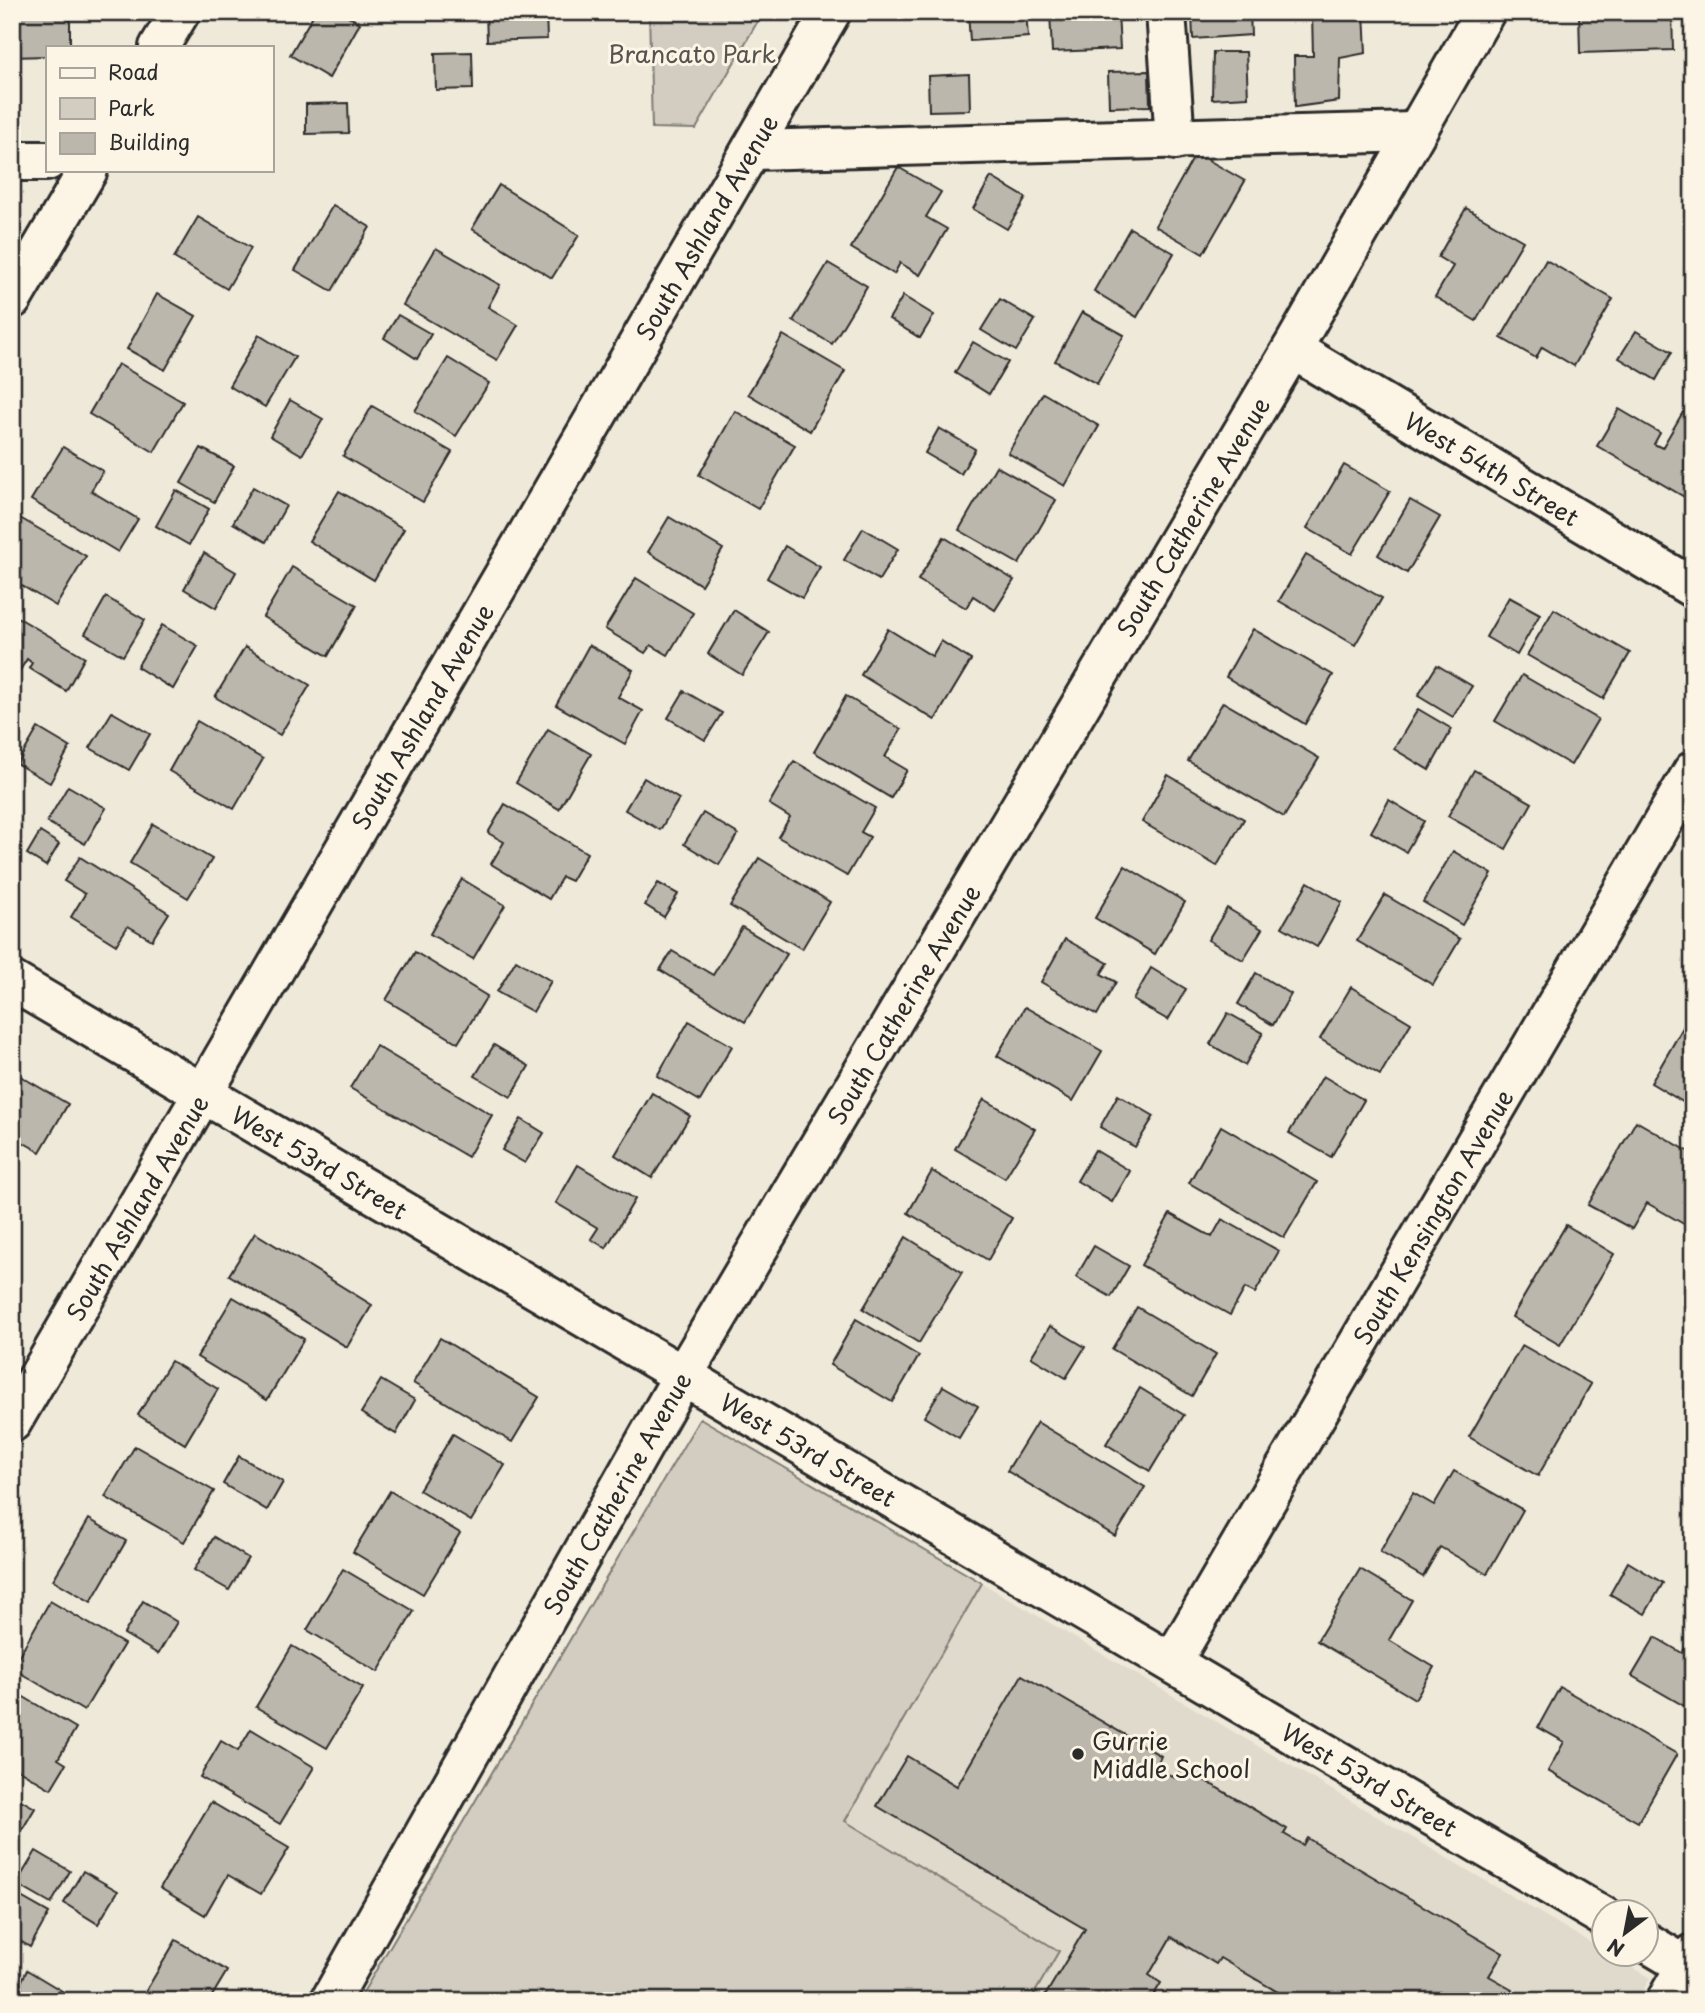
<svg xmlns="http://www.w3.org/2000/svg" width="1705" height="2013" font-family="'Playpen Sans',sans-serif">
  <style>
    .built { fill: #e0dacc }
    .green { fill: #d2cdc0; stroke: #7e7c76; stroke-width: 2 }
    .building { fill: #bcb7ac; stroke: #2b2b2b; stroke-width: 2 }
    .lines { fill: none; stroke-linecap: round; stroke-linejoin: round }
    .minor-casing { stroke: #2b2b2b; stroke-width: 44 }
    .minor { stroke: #fcf5e5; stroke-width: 38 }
    .poi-dot { fill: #2b2b2b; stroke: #fcf5e5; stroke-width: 2.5 }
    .labels { text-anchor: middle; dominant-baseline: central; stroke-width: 6; stroke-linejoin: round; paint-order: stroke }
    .park-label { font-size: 24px; fill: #555450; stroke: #fcf5e5 }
    .street-label { font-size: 24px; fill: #2b2b2b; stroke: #fcf5e5 }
    .poi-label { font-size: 24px; fill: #2b2b2b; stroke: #fcf5e5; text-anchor: start }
  </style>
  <rect width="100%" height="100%" fill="#efe9da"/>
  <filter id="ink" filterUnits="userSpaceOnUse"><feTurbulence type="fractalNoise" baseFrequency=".0143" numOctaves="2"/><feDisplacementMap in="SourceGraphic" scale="14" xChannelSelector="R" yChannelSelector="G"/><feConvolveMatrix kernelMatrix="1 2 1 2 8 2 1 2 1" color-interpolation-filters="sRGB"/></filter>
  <g filter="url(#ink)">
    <!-- built -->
    <polygon class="built" points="982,1583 1650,1978 1637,2001 1030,2001 1059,1950 845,1821"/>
    <!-- green -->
    <g class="green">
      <polygon points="649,12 763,12 696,129 652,128"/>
      <polygon points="700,1418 982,1583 845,1821 1059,1951 1030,2001 358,2001"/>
    </g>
    <!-- building -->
    <g class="building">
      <polygon points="12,12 70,12 70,47 47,47 47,56 12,57"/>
      <polygon points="315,12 341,12 360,23 329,78 290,55"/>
      <polygon points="486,12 546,12 547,39 487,41"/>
      <polygon points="968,12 1026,12 1028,37 970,41"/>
      <polygon points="1050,12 1118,12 1120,49 1052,52"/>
      <polygon points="1192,12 1250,12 1251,35 1193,39"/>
      <polygon points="1312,12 1364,12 1366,53 1340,58 1339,101 1295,107 1294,56 1313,56"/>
      <polygon points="1579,12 1672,12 1673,50 1580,53"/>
      <polygon points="472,52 473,89 436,90 435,53"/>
      <polygon points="1213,52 1246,52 1248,97 1212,99"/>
      <polygon points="1149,71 1150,106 1109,107 1108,72"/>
      <polygon points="969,74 970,110 929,111 928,76"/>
      <polygon points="348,103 349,133 306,134 306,104"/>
      <polygon points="1196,153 1245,181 1203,254 1155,226"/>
      <polygon points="898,167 941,192 926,217 947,229 920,275 900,263 894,274 851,248"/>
      <polygon points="991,177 1026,198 1007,229 973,209"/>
      <polygon points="499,185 579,235 552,278 472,229"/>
      <polygon points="333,205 370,227 332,291 295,270"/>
      <polygon points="1466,208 1523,241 1476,321 1435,297 1453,266 1438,257"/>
      <polygon points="198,217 251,248 227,289 174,258"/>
      <polygon points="1130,228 1174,253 1137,317 1094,291"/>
      <polygon points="436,248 500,285 488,307 518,325 497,360 403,305"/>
      <polygon points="1546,260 1613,299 1574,366 1542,347 1536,358 1501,338"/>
      <polygon points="828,263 867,286 832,344 793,321"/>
      <polygon points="157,294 196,316 165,370 127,349"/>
      <polygon points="903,296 934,315 920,338 889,319"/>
      <polygon points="1000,299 1035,320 1016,351 981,330"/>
      <polygon points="1082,312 1124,335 1097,384 1055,361"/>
      <polygon points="398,315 431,334 417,359 384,338"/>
      <polygon points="1636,331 1672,352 1656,380 1619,358"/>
      <polygon points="259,335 295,357 265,407 229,386"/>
      <polygon points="783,335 845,371 810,431 748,394"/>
      <polygon points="973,342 1008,362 989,394 955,373"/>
      <polygon points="448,358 489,383 456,436 415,411"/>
      <polygon points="118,364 183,402 154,452 89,414"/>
      <polygon points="1043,393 1099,426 1065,486 1008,453"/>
      <polygon points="290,400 323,419 302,455 270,436"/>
      <polygon points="372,406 452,452 423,502 343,456"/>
      <polygon points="1619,409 1660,433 1654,444 1662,448 1683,412 1693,417 1693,502 1597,446"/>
      <polygon points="735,411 795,445 758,509 699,475"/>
      <polygon points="939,428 975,449 961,474 925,453"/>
      <polygon points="63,447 103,471 91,491 138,519 118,552 31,500"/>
      <polygon points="201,448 234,466 214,502 181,483"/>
      <polygon points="1344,465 1390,491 1352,554 1307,528"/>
      <polygon points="996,466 1056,500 1019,564 959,530"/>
      <polygon points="253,487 286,506 266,542 233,523"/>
      <polygon points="176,490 209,509 189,545 156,526"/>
      <polygon points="339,491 404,529 374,580 309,541"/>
      <polygon points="1410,500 1440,517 1407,573 1378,555"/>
      <polygon points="669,517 723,549 701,585 648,552"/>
      <polygon points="20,518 86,556 56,606 12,580 12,532"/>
      <polygon points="863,528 898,549 879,580 844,560"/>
      <polygon points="944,537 1014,580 995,610 973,596 966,608 918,580"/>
      <polygon points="785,546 820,567 802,598 767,578"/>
      <polygon points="204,553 236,572 216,608 184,589"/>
      <polygon points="1306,555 1382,598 1355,645 1279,601"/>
      <polygon points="292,567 357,605 328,656 263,617"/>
      <polygon points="636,578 693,613 668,655 651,645 645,653 605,629"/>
      <polygon points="106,597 145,620 123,656 85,634"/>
      <polygon points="1509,597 1540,614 1517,655 1486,637"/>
      <polygon points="1554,609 1630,653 1603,699 1527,655"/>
      <polygon points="734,610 769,632 742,675 708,654"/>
      <polygon points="12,614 85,657 66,691 29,668 32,663 27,659 12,683"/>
      <polygon points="162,625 198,646 173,689 137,667"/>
      <polygon points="888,629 932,656 941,641 971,660 935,720 861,675"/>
      <polygon points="1253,629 1333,675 1305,724 1226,677"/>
      <polygon points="589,645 633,670 618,697 643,711 625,744 556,705"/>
      <polygon points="245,647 310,685 280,735 215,697"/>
      <polygon points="1437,665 1472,686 1453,717 1418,696"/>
      <polygon points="1522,675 1598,719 1571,765 1495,721"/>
      <polygon points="684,691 722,713 705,740 668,718"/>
      <polygon points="846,696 901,729 885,757 907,770 891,798 814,752"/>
      <polygon points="1223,702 1319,758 1284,817 1188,761"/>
      <polygon points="1418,709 1452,729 1429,770 1394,749"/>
      <polygon points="112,712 150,734 129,770 90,748"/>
      <polygon points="197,721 263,759 234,809 169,771"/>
      <polygon points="38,728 70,747 50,783 17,764"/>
      <polygon points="548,729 591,754 559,809 516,783"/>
      <polygon points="794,761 875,808 861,832 870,837 847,876 778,837 790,817 769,804"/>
      <polygon points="1474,770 1532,803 1506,849 1448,816"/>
      <polygon points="1168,775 1244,819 1217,866 1142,822"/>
      <polygon points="644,778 679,799 660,830 625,810"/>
      <polygon points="68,786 106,808 85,844 47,822"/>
      <polygon points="1389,800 1424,821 1406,852 1371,832"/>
      <polygon points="505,804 587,853 571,881 562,877 549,899 491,864 504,842 488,833"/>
      <polygon points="703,813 738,834 719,865 684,844"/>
      <polygon points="153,824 212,859 188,898 130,863"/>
      <polygon points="40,832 59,844 46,866 27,854"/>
      <polygon points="1453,851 1492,874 1462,925 1423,902"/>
      <polygon points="80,857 169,913 152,940 128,926 116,945 71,917 85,894 64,881"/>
      <polygon points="759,858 830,902 802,949 730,906"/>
      <polygon points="1125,866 1185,902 1155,954 1095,918"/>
      <polygon points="462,879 505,905 473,959 430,934"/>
      <polygon points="1308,882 1342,902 1317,947 1282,927"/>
      <polygon points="658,883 678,894 664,917 645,905"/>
      <polygon points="1385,895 1460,939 1433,985 1357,941"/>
      <polygon points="1227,908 1262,929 1243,960 1208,940"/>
      <polygon points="742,927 787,954 745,1022 660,970 672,951 713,975"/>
      <polygon points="1065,939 1108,963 1101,974 1116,982 1097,1015 1041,982"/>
      <polygon points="415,952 487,996 458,1043 386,1000"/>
      <polygon points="516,960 551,981 533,1012 497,992"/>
      <polygon points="1151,968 1186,989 1168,1020 1133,1000"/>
      <polygon points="1256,973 1291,994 1273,1025 1238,1004"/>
      <polygon points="1351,987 1411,1023 1380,1075 1320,1039"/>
      <polygon points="1025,1007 1102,1051 1073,1101 997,1056"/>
      <polygon points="1693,1010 1693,1108 1651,1083"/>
      <polygon points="1228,1013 1263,1033 1245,1065 1210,1044"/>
      <polygon points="689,1021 732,1046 700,1101 657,1076"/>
      <polygon points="494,1045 529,1066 511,1097 475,1076"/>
      <polygon points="376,1046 492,1115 468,1157 350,1088"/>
      <polygon points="15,1073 68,1104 40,1152 12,1136 12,1079"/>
      <polygon points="1323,1076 1364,1100 1331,1157 1289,1133"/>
      <polygon points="652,1093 690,1116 652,1178 615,1155"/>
      <polygon points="1118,1095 1154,1116 1135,1147 1100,1127"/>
      <polygon points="984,1099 1035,1129 1005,1178 955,1149"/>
      <polygon points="521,1119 544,1133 525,1163 502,1150"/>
      <polygon points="1636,1121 1693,1154 1693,1220 1689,1227 1647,1203 1632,1229 1588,1205"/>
      <polygon points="1221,1126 1317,1182 1284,1238 1189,1183"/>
      <polygon points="1095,1150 1130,1171 1112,1202 1077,1181"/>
      <polygon points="578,1165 635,1199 606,1248 591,1239 598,1228 556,1203"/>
      <polygon points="932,1171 1012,1218 988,1260 908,1213"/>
      <polygon points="1170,1214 1212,1237 1222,1219 1279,1251 1255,1293 1245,1288 1230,1315 1141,1265"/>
      <polygon points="1566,1225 1614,1254 1560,1345 1512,1317"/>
      <polygon points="255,1233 372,1305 347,1347 229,1275"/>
      <polygon points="906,1237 962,1272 919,1343 863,1309"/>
      <polygon points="1094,1246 1129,1266 1111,1297 1076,1277"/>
      <polygon points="233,1297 304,1339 267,1400 197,1357"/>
      <polygon points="1137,1307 1216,1354 1192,1396 1112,1349"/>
      <polygon points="856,1319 919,1356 892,1402 830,1365"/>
      <polygon points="1050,1326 1085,1347 1066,1378 1031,1357"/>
      <polygon points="440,1338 539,1397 512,1442 413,1383"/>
      <polygon points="1522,1345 1591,1384 1538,1476 1469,1437"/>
      <polygon points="171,1361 218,1389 185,1444 138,1415"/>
      <polygon points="381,1380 415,1400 396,1434 361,1413"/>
      <polygon points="943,1386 978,1406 959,1438 924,1417"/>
      <polygon points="1140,1388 1184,1415 1150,1471 1106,1444"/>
      <polygon points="1037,1422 1145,1487 1115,1536 1007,1471"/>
      <polygon points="453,1434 505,1465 471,1521 419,1490"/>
      <polygon points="135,1446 214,1491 184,1542 105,1497"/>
      <polygon points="239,1456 283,1482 267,1510 223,1484"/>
      <polygon points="1454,1471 1523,1510 1487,1574 1440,1547 1423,1577 1380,1552 1413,1493 1434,1505"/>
      <polygon points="390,1491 460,1533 423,1594 353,1552"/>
      <polygon points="89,1519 126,1541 91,1602 53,1580"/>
      <polygon points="214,1537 248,1558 229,1590 194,1570"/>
      <polygon points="1628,1562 1663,1583 1645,1614 1610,1594"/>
      <polygon points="343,1569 414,1611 378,1672 307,1630"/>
      <polygon points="1360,1569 1412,1600 1389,1640 1434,1667 1415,1699 1317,1641"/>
      <polygon points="50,1601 124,1644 84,1711 12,1668"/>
      <polygon points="143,1601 177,1622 158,1654 124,1634"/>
      <polygon points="1693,1635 1693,1711 1632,1676 1655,1637 1682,1653"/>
      <polygon points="292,1646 363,1688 327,1748 256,1707"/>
      <polygon points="1022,1675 1161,1756 1156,1767 1175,1778 1182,1767 1287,1829 1284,1834 1303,1845 1307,1838 1503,1953 1489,1976 1512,1989 1505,2001 1293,2001 1220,1958 1216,1964 1171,1937 1149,1975 1161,1983 1150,2001 1042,2001 1085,1929 877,1806 907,1756 957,1786"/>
      <polygon points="1560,1687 1677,1754 1638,1822 1548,1771 1564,1742 1538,1727"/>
      <polygon points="12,1690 76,1728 58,1759 66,1764 51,1789 12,1766"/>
      <polygon points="251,1729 314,1767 280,1824 200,1777 221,1741 238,1751"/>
      <polygon points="12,1795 35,1808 12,1847"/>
      <polygon points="211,1802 289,1848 261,1894 228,1875 205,1915 160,1888"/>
      <polygon points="36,1851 70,1871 51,1904 16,1884"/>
      <polygon points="83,1871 118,1891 98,1924 64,1903"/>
      <polygon points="14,1893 49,1913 30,1947 12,1936"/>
      <polygon points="176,1940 227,1971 209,2001 140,2001"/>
      <polygon points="27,1970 62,1991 56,2001 12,2001"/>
    </g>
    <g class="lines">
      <!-- minor casing -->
      <g class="minor-casing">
        <g id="minor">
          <polyline points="1166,12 1175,140"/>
          <polyline points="159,47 180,12"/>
          <polyline points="751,150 1414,132"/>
          <polyline points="12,161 47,161"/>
          <polyline points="12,299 88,170"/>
          <path id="s1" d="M1292 349 1693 588"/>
          <path id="s2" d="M12 981 1604 1917"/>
          <path id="s3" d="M12 1422 831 12"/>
          <path id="s4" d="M1172 1662 1693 771"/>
          <polyline points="1646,1942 1693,1970"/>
          <path id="s5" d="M330 2001 682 1377 1292 349 1485 12"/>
          <polyline points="1666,2001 1693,1954"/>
        </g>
      </g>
      <!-- minor -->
      <use href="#minor" class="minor"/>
    </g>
  </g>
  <!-- markers -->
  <circle class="poi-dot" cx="1078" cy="1754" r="7"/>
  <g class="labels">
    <!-- park labels -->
    <g class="park-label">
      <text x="692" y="53">Brancato Park</text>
    </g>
    <!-- street labels -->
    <g class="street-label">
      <text stroke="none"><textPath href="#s3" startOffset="1382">South Ashland Avenue</textPath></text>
      <text stroke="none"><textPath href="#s1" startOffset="233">West 54th Street</textPath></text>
      <text stroke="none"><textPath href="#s5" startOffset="1717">South Catherine Avenue</textPath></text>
      <text stroke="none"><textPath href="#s3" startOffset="816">South Ashland Avenue</textPath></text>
      <text stroke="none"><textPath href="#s5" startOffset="1150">South Catherine Avenue</textPath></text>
      <text stroke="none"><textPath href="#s2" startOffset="357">West 53rd Street</textPath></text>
      <text stroke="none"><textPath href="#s3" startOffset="248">South Ashland Avenue</textPath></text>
      <text stroke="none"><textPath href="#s4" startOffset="516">South Kensington Avenue</textPath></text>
      <text stroke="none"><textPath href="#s2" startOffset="924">West 53rd Street</textPath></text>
      <text stroke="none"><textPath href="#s5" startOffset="583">South Catherine Avenue</textPath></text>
      <text stroke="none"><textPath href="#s2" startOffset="1575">West 53rd Street</textPath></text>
    </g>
    <!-- poi labels -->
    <g class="poi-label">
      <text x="1092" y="1740">Gurrie<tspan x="1092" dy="28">Middle School</tspan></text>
    </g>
  </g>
  <!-- margin -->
  <rect width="1705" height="2013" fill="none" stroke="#fcf5e5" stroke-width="42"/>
  <rect x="21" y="21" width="1663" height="1971" fill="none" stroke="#2b2b2b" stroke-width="2.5" filter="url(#ink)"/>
  <!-- legend -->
  <rect x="46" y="46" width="228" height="126" fill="#fcf5e5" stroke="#a8a49b" stroke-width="2"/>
  <rect x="60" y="68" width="35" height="10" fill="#fcf5e5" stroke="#a8a49b" stroke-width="2"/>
  <text x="108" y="80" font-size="21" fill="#2b2b2b">Road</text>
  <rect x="60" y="98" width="35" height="21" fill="#d2cdc0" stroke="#a8a49b" stroke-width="2"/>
  <text x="108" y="116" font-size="21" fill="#2b2b2b">Park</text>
  <rect x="60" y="133" width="35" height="21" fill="#bcb7ac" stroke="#a8a49b" stroke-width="2"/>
  <text x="108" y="150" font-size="21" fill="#2b2b2b">Building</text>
  <!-- north arrow -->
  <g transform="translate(1625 1933) rotate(212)"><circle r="33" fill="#fcf5e5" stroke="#a8a49b" stroke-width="2"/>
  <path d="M0-5L12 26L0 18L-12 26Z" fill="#2b2b2b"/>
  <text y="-10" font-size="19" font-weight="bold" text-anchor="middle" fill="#2b2b2b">N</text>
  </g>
</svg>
